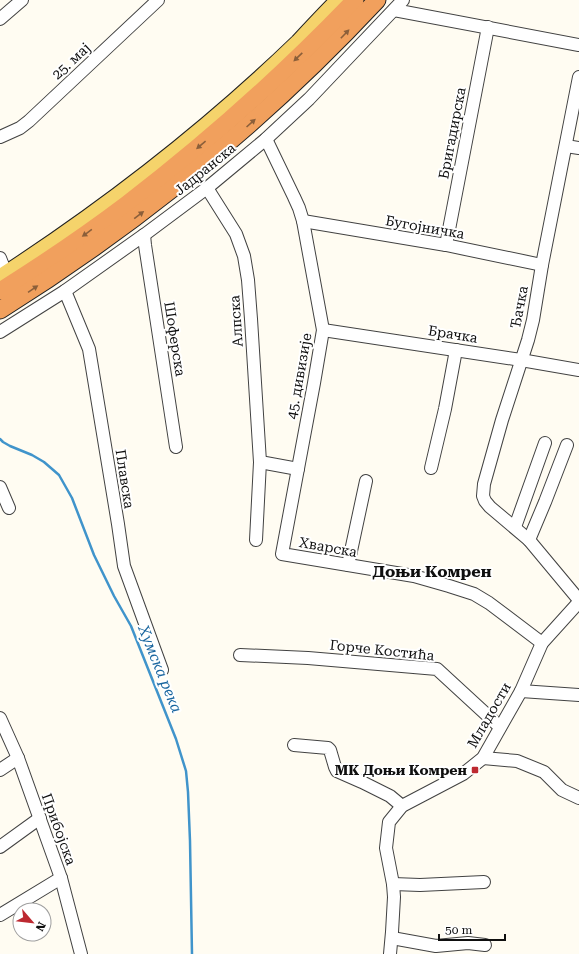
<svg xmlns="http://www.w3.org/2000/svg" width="579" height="954" font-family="'Roboto Serif',serif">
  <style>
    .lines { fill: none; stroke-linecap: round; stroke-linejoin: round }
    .stream { stroke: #4094cb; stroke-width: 2.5 }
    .minor-casing { stroke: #424242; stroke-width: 14 }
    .major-casing { stroke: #202020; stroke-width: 17 }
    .highway-casing { stroke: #202020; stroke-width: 19 }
    .minor { stroke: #fff; stroke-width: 12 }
    .major { stroke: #f5d36b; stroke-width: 15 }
    .highway { stroke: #f1a05d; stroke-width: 17 }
    .oneway { fill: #8b5f3a }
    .poi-dot { fill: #bd2931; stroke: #fff; stroke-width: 1.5 }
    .labels { text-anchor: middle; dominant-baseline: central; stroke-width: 4; stroke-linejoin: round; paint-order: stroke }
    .street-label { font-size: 14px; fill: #0f0f0f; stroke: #fff }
    .poi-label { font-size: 14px; font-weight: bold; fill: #0f0f0f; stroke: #fff; text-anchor: end }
    .water-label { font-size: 15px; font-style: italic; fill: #1a669f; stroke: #fff }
    .quarter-label { font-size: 16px; font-weight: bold; fill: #0f0f0f; stroke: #fff }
  </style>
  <rect width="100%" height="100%" fill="#fffcf2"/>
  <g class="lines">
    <!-- stream -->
    <polyline class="stream" points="0,439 3,442 10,446 32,455 44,462 59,475 72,498 94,555 114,596 131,626 176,739 186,771 188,792 190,841 192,954"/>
    <!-- minor casing -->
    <g class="minor-casing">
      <g id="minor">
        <polyline points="394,10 579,45"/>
        <polyline points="0,19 22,0"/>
        <polyline points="579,77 542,265 533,320 528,340 502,420 484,484 483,496 485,501 490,507 529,540 579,600"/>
        <polyline points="0,137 20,128 29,121 158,0"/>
        <polyline points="266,139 294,197 299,208 303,221 323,330 314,383 282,554 414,576 449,586 474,594 489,603 542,643"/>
        <polyline points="566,146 579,148"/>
        <polyline points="207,188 236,234 244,256 248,280 251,319 260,462 256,540"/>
        <polyline points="303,221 446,245 542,265"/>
        <polyline points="144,235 145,245 176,447"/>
        <polyline points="446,245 488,27"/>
        <polyline points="0,258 6,273"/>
        <polyline points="65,291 89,349 118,524 124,566 162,670"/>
        <polyline points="323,330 521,360 579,370"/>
        <polyline points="0,332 65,291 144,235 207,188 266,139 309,99 403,0"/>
        <polyline points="260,462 298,469"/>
        <polyline points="431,468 445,409 456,350"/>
        <polyline points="0,487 9,508"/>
        <polyline points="515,527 545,443"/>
        <polyline points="529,540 545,502 567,445"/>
        <polyline points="348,565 366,481"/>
        <polyline points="240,655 308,658 437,669 500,727"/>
        <polyline points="521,691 579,695"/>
        <polyline points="0,718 18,758 61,878 81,954"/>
        <polyline points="294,745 328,748 330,750 335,767 337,771 362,782 390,796 402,806"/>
        <polyline points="483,758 517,761 544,772 562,790 579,798"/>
        <polyline points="0,770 18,758"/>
        <polyline points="0,847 40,818"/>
        <polyline points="393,884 420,885 484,882"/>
        <polyline points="0,915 61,878"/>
        <polyline points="392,938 436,946 468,943 485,945"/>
        <polyline points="390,954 392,932 394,897 393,884 386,848 389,822 402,806 463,774 483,758 521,691 542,643 579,602"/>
      </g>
    </g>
    <!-- major casing -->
    <g class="major-casing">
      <path id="major" d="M0 277C106 208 207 130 298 42 311 28 324 14 338 0"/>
    </g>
    <!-- highway casing -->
    <g class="highway-casing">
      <g id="highway">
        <path d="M0 291C43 264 86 235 127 204 208 142 284 74 355 0"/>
        <path d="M0 310C139 223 265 120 377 0"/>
      </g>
    </g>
    <!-- minor -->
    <use href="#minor" class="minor"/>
    <!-- major -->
    <use href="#major" class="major"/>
    <!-- highway -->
    <use href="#highway" class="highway"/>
  </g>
  <!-- one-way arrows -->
  <defs><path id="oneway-solid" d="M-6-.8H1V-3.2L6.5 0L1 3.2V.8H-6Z"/></defs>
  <g class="oneway">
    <use href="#oneway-solid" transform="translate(345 34) rotate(-46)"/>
    <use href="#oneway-solid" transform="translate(298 57) rotate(136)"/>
    <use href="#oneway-solid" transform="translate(251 123) rotate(-42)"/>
    <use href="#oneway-solid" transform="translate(201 145) rotate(140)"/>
    <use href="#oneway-solid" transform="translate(139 215) rotate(-37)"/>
    <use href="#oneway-solid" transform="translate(87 233) rotate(144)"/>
    <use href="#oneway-solid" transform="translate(33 289) rotate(-34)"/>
  </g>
  <!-- markers -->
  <rect class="poi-dot" x="471" y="766" width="8" height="8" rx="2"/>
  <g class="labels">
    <!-- street labels -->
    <g class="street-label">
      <text transform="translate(71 61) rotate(-43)">25. мај</text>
      <text transform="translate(452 133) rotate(-79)">Бригадирска</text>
      <text transform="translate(205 169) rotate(-39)">Јадранска</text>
      <text transform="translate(425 227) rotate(10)">Бугојничка</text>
      <text transform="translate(519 307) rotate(-79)">Ђачка</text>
      <text transform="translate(236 321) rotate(-94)">Алпска</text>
      <text transform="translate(453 334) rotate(9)">Брачка</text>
      <text transform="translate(175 339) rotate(81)">Шоферска</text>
      <text transform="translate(299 376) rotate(-80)">45. дивизије</text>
      <text transform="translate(125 479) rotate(81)">Плавска</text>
      <text transform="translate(328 547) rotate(10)">Хварска</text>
      <text transform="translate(382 650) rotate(6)">Горче Костића</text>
      <text transform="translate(489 715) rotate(-60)">Младости</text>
      <text transform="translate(59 829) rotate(70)">Прибојска</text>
    </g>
    <!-- poi labels -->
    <g class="poi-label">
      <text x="467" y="770">МК Доњи Комрен</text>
    </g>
    <!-- water labels -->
    <g class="water-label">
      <text transform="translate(160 669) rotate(68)">Хумска река</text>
    </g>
    <!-- quarter labels -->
    <g class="quarter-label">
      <text x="432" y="571">Доњи Комрен</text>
    </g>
  </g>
  <!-- north arrow -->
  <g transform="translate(32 922) rotate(118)"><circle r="19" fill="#ffffff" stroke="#9f9f9f"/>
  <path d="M0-3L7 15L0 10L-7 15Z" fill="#bd2931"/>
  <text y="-6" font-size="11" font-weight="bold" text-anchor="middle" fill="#0f0f0f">N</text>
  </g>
  <!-- scale -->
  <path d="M439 934v6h66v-6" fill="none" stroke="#0f0f0f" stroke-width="2"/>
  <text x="445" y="934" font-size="12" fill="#0f0f0f" stroke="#ffffff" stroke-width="3" paint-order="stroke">50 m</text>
</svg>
